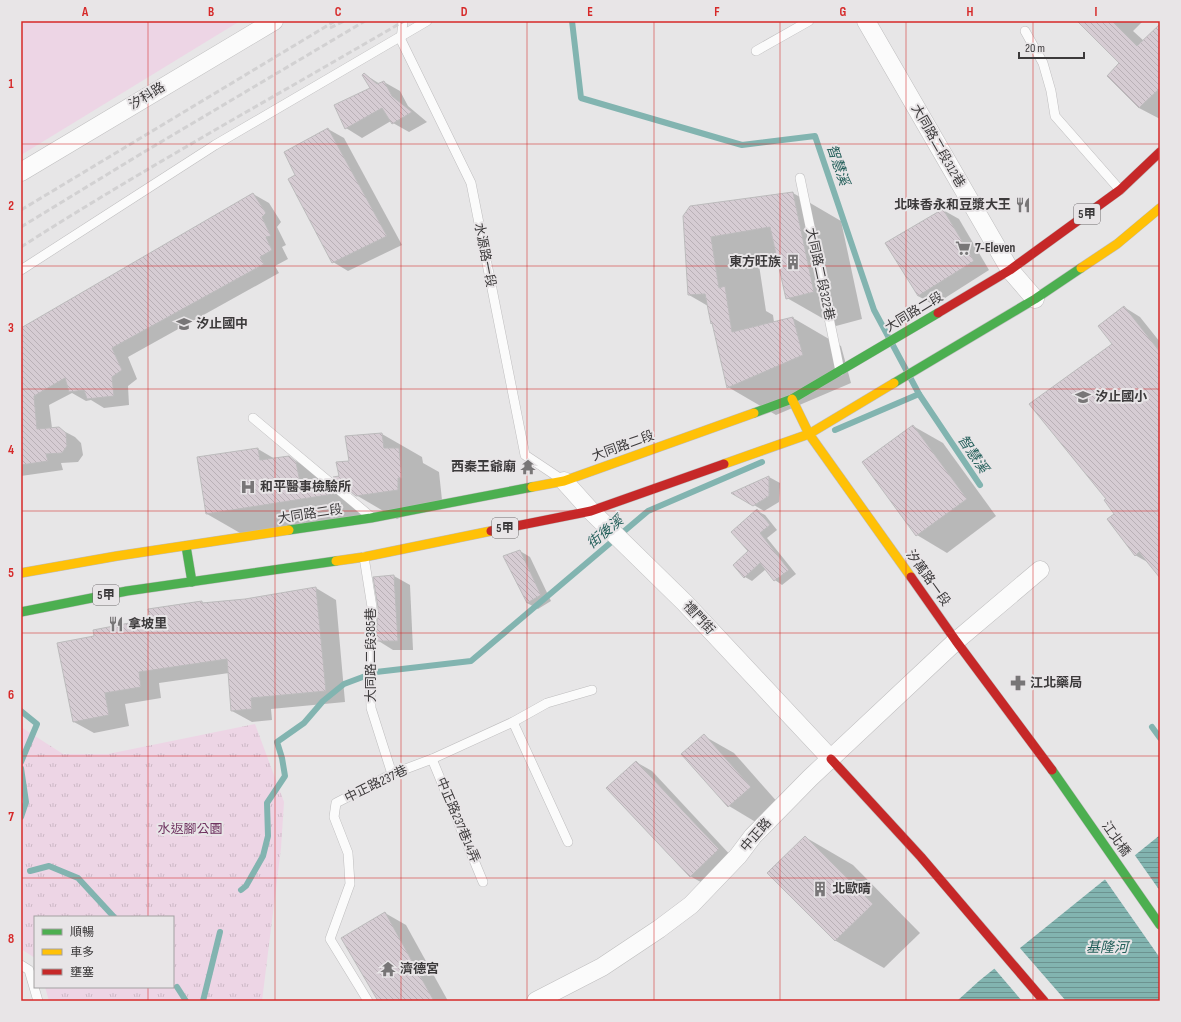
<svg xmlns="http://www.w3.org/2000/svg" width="1181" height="1022" font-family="'Sofia Sans Condensed','Noto Sans TC',sans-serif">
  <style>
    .green { fill: #edd5e5 }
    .park { fill: url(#park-tufts) }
    .water { fill: url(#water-rules) }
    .pier { fill: #e7e6e7 }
    .shadow { fill: #0003 }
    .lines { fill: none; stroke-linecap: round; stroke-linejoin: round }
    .stream { stroke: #82b4b0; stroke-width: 6 }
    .building { fill: url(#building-back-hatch); stroke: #bcbbbc }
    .lane-casing { stroke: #bebdbe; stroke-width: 10 }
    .street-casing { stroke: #bebdbe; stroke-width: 19 }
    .fast-casing { stroke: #bebdbe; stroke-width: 10 }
    .slow-casing { stroke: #bebdbe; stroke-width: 10 }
    .jam-casing { stroke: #bebdbe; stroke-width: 10 }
    .lane { stroke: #fbfbfb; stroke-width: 9 }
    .street { stroke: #fbfbfb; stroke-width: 18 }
    .fast { stroke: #4caf50; stroke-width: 9 }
    .slow { stroke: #ffc107; stroke-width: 9 }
    .jam { stroke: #c62828; stroke-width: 9 }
    .rail { stroke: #d2d1d2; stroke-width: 3; stroke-dasharray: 6 3; stroke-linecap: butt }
    .grid { fill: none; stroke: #d62828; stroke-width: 1; stroke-opacity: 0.55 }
    .labels { text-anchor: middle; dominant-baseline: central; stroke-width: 4; stroke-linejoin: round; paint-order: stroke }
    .shield { fill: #e8e5e7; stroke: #706d6f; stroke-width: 1 }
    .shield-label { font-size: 12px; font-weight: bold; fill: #3c3a3b }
    .street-label { font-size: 13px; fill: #3c3a3b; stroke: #e8e5e7 }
    .poi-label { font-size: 13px; font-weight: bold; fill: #3c3a3b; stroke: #e8e5e7; text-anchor: start }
    .park-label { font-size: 13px; fill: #6f3360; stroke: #e8e5e7 }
    .water-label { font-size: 14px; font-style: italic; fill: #235f5a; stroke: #e8e5e7 }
    .neatline { fill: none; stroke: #d62828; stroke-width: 1.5 }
    .grid-label { font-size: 13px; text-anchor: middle; font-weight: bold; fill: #d62828 }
  </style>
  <defs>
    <pattern id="park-tufts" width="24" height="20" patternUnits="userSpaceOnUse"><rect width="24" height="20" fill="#edd5e5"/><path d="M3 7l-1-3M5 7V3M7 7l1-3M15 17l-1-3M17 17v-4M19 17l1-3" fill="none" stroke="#ccb8c5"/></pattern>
    <pattern id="water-rules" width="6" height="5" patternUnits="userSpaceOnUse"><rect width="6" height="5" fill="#82b4b0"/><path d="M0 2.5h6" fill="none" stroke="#6c9390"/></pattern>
    <pattern id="building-back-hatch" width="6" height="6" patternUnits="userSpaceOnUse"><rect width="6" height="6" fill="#d6ccd3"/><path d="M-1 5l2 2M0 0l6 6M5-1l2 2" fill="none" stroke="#b9b0b6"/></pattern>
  </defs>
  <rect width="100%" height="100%" fill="#e7e6e7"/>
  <!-- green -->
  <polygon class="green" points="21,21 240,21 21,155"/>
  <!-- park -->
  <polygon class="park" points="255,724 284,802 281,848 262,1001 49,1001 45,987 173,987 173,917 35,917 35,958 21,949 21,727 63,754 108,754"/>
  <!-- water -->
  <polygon class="water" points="1160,835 1160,1001 957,1001 979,981"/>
  <!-- pier -->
  <g class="pier">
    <polygon points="1134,854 1160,891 1160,958 1104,878"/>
    <polygon points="1019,947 1066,1001 1022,1001 993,967"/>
  </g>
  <!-- shadow -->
  <g class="shadow">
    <polygon points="1078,21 1143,21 1133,31 1144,41 1160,25 1160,119 1139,108 1121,63"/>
    <polygon points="364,74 380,84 384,82 400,91 408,106 427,122 409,132 393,123 391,121 362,138 346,128 336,105 371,88"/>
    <polygon points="328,129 344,138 402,245 348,271 333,262 297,175"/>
    <polygon points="793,193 841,221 862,319 836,326 787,298 779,261 759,265 766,311 773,315 774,322 793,318 841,346 851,383 776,415 728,387 713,324 712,323 708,306 689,295 684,216"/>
    <polygon points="253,194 269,203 281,222 277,227 286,245 282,247 288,259 275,266 279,273 128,357 137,379 128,386 129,405 104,408 91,400 86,401 72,393 49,405 52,428 58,428 75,437 81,443 83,455 78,462 61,463 63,470 21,476 21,329"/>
    <polygon points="943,210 959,219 989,270 934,305 918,296"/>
    <polygon points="1124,307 1140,317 1160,342 1160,576 1149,563 1135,555 1116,514 1107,499 1114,344"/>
    <polygon points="913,426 943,443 996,516 947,553 917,535 863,462"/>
    <polygon points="382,434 422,457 423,463 439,472 442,500 397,519 356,495 340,477 350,462"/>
    <polygon points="258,449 275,459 289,457 329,480 373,517 247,537 207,514 198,458"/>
    <polygon points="769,477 780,483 779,502 764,511 734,493"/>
    <polygon points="757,511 765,515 777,530 767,538 796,574 782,585 775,580 766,569 752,581 745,577"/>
    <polygon points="520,551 530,557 551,601 538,609 527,603"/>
    <polygon points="394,576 410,585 413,650 393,650 377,640 379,607"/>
    <polygon points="316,588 336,600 345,702 271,709 272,720 252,722 232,711 229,673 159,683 161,698 125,704 129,726 94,733 74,722 95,637 152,620 202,602 203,603 245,600"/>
    <polygon points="704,736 734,753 780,805 759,824 729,806 683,754"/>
    <polygon points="636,762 652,771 734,859 706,885 690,876"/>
    <polygon points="805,837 853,865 920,933 884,968 836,941 768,873"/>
    <polygon points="385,913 406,925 448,1001 379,1001"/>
  </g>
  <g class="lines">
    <!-- stream -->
    <g class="stream">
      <polyline points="572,21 581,98 742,145 815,136 874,310 919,394 980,485"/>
      <polyline points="835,430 919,394"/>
      <polyline points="21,711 37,724 21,762"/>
      <polyline points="1152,727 1160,738"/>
      <polyline points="21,768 26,802 21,817"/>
      <polyline points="30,871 49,866 78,878 114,917"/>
      <polyline points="241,890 246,886 263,856 268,836 267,803 285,776 282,758 277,742 304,723 323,701 344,684 376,672 471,661 648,511 762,462"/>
      <polyline points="177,987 186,1001"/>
      <polyline points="203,1001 220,932"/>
    </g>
  </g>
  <!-- building -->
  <g class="building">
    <polygon points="1077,21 1112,21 1137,46 1160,24 1160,88 1139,108 1107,76 1119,63"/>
    <polygon points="364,73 377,84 384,81 392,96 412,112 392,124 382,108 345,129 334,105 370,88 362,75"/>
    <polygon points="328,128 387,236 332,263 288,179 295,175 284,152"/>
    <polygon points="793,192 814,292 786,299 770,227 711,237 719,288 725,286 732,332 793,317 803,355 727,388 712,323 711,324 705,294 688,295 683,216 690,206"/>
    <polygon points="253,193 266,213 262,217 271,236 266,237 272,250 260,257 264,264 112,348 122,370 112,377 114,396 87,399 84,390 69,392 65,378 34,396 37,429 59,427 66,433 67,446 62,453 46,454 48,461 21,465 21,328"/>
    <polygon points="943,209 974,261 918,296 885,243"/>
    <polygon points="1124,306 1160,352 1160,578 1139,552 1135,556 1107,519 1114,514 1104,500 1106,499 1029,404 1112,344 1098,326"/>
    <polygon points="913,425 967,499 916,536 862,462"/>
    <polygon points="382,433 384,448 399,448 402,478 398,478 398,490 356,496 333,477 339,476 336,462 349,461 345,436"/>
    <polygon points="258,448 260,460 289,456 296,462 300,482 317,479 334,494 206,514 197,457"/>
    <polygon points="769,476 769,496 753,506 731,493"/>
    <polygon points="757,509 770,525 760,533 789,570 774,581 760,563 744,578 733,565 748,551 731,532"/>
    <polygon points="520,550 541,595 527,603 503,556"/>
    <polygon points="394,575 398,641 376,641 378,607 373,577"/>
    <polygon points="316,587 326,691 251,698 252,709 231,711 227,659 139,672 141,687 105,693 109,715 73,722 57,643 94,636 93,630 150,619 148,609 202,601 202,603 245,599"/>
    <polygon points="704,734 751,787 728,807 681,754"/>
    <polygon points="636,761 719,849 690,877 606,788"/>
    <polygon points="805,836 873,904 835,941 767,873"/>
    <polygon points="385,912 434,1001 378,1001 341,938"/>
  </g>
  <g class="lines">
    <!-- lane casing -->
    <g class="lane-casing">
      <g id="lane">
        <polyline points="403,21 401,40 471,183 525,455 561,479"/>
        <polyline points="1025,31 1043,63 1051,91 1055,116 1120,190"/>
        <polyline points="756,51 809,21"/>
        <polyline points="800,178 840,371"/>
        <polyline points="21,270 215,145 427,21"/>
        <polyline points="253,418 370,516"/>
        <polyline points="364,557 372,607 370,650 371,708 392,774"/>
        <polyline points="513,722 568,842"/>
        <polyline points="432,759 483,882"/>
        <polyline points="21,965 29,970 38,1001"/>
        <polyline points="368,1001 330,939 350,884 348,853 334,817 336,803 392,774 432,759 513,722 547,703 592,690"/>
      </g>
    </g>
    <!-- street casing -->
    <g class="street-casing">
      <g id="street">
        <polyline points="866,21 1010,270 1035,299"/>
        <polyline points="21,172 274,21"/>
        <polyline points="564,481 591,511 685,603 831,759"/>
        <polyline points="536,1001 602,967 659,929 691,905 738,856 753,836 810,778 956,641 1040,570"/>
      </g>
    </g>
    <!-- fast casing -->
    <g class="fast-casing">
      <g id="fast">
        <polyline points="894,383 1035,299 1081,268"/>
        <polyline points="754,413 792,399 938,313"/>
        <polyline points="289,530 371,518 532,487"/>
        <polyline points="186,546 192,582"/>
        <polyline points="21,612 127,591 336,561"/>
        <polyline points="1052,770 1160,925"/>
      </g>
    </g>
    <!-- slow casing -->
    <g class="slow-casing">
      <g id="slow">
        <polyline points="1081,268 1117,244 1160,208"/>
        <polyline points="792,399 809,434 911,577"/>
        <polyline points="724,464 809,434 894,383"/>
        <polyline points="532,487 564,481 754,413"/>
        <polyline points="336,561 364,557 491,531"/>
        <polyline points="21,573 117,556 289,530"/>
      </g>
    </g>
    <!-- jam casing -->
    <g class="jam-casing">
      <g id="jam">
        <polyline points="938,313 1010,270 1120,190 1160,152"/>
        <polyline points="491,531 591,511 724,464"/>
        <polyline points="911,577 956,641 1052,770"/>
        <polyline points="831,759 921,857 1044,1001"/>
      </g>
    </g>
    <!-- lane -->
    <use href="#lane" class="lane"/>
    <!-- street -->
    <use href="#street" class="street"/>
    <!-- fast -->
    <use href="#fast" class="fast"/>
    <!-- slow -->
    <use href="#slow" class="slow"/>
    <!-- jam -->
    <use href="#jam" class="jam"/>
    <!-- rail -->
    <g class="rail">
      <polyline points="330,28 344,21"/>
      <polyline points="21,210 335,21"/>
      <polyline points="21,227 139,155 365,21"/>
      <path d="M21 247C146 167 276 96 404 21"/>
    </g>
  </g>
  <!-- grid -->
  <path class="grid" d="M148 21V917M275 21V1001M401 21V1001M527 21V1001M654 21V1001M780 21V1001M906 21V1001M1033 21V1001M21 144H1160M21 266H1160M21 389H1160M21 511H1160M21 633H1160M21 756H1160M21 878H1160M148 987V1001"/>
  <!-- icons -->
  <defs>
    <g id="restaurant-bare" transform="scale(1.2)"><path d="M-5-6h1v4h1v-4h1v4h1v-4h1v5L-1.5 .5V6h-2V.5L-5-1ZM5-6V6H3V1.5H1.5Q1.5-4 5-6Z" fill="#787677" stroke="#e8e5e7" stroke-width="2.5" paint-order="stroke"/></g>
    <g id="supermarket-bare" transform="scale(1.2)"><path d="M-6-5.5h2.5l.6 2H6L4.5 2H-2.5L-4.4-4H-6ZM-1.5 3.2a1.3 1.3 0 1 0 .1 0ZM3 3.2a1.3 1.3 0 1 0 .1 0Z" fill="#787677" stroke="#e8e5e7" stroke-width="2.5" paint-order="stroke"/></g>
    <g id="building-bare" transform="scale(1.2)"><path d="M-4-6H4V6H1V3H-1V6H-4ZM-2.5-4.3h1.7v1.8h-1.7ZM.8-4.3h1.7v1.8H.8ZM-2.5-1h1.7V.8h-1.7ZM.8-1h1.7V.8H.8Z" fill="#787677" stroke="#e8e5e7" stroke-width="2.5" paint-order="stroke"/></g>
    <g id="school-bare" transform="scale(1.2)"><path d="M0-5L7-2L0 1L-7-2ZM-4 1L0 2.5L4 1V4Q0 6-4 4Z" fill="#787677" stroke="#e8e5e7" stroke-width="2.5" paint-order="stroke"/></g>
    <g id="temple-bare" transform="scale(1.2)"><path d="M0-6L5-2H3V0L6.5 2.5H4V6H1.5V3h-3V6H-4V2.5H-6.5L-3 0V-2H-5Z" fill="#787677" stroke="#e8e5e7" stroke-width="2.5" paint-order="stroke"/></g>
    <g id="hospital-bare" transform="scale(1.2)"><path d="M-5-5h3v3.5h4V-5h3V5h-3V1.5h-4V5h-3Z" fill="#787677" stroke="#e8e5e7" stroke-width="2.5" paint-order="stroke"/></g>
    <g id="pharmacy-bare" transform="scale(1.2)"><path d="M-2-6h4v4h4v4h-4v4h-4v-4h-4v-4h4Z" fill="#787677" stroke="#e8e5e7" stroke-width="2.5" paint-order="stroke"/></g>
  </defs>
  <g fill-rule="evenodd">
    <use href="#restaurant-bare" x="1023" y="205"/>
    <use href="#supermarket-bare" x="963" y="248"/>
    <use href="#building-bare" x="793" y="262"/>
    <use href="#school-bare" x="184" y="324"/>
    <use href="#school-bare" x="1083" y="397"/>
    <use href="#temple-bare" x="528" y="467"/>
    <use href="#hospital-bare" x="248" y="487"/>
    <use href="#restaurant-bare" x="116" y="624"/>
    <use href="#pharmacy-bare" x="1018" y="683"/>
    <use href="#building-bare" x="820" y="889"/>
    <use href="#temple-bare" x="388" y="969"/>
  </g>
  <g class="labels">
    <!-- shield labels -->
    <g class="shield">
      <rect x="1074" y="204" width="26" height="20" rx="3"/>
      <rect x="492" y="518" width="26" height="20" rx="3"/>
      <rect x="93" y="585" width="26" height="20" rx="3"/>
    </g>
    <g class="shield-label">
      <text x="1087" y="214">5甲</text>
      <text x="505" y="528">5甲</text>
      <text x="106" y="595">5甲</text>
    </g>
    <!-- street labels -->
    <g class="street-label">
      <text transform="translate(147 96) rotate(-31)">汐科路</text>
      <text transform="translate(938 146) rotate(60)">大同路二段312巷</text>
      <text transform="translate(485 255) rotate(79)">水源路一段</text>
      <text transform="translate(820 274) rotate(78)">大同路二段322巷</text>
      <text transform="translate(914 312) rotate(-31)">大同路二段</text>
      <text transform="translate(623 446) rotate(-20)">大同路二段</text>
      <text transform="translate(310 514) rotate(-9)">大同路二段</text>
      <text transform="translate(928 578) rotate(54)">汐萬路一段</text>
      <text transform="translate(699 618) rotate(47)">禮門街</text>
      <text transform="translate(371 655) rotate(-90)">大同路二段385巷</text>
      <text transform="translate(376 784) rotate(-26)">中正路237巷</text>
      <text transform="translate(458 820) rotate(67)">中正路237巷14弄</text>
      <text transform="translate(756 835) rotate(-49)">中正路</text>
      <text transform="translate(1116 839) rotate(55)">江北橋</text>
    </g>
    <!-- poi labels -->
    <g class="poi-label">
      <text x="1011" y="205" text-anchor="end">北味香永和豆漿大王</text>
      <text x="975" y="248">7-Eleven</text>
      <text x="781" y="262" text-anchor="end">東方旺族</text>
      <text x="196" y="324">汐止國中</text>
      <text x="1095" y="397">汐止國小</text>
      <text x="516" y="467" text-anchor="end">西秦王爺廟</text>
      <text x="260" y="487">和平醫事檢驗所</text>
      <text x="128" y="624">拿坡里</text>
      <text x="1030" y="683">江北藥局</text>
      <text x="832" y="889">北歐晴</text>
      <text x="400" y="969">濟德宮</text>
    </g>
    <!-- park labels -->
    <g class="park-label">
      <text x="190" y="829">水返腳公園</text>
    </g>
    <!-- water labels -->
    <g class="water-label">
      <text transform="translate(838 165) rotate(71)">智慧溪</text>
      <text transform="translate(973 454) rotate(56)">智慧溪</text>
      <text transform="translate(605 532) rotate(-40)">街後溪</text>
      <text x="1107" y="947">基隆河</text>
    </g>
  </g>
  <!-- border -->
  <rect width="1181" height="1022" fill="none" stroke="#e8e5e7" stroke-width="44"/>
  <!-- legend -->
  <rect x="34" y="916" width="140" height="72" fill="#e8e5e7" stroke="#a3a1a2"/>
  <rect x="42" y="929" width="20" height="6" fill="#4caf50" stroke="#a3a1a2"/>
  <text x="70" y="936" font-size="12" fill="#3c3a3b">順暢</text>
  <rect x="42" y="949" width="20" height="6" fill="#ffc107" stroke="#a3a1a2"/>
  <text x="70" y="956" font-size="12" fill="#3c3a3b">車多</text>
  <rect x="42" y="969" width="20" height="6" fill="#c62828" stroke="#a3a1a2"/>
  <text x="70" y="976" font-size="12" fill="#3c3a3b">壅塞</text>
  <!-- scale -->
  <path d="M1019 52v6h65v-6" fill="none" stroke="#3c3a3b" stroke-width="2"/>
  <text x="1025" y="52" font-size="12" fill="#3c3a3b" stroke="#e8e5e7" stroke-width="3" paint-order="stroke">20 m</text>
  <rect x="22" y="22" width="1137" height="978" class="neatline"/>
  <g class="grid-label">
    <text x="85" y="16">A</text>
    <text x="211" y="16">B</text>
    <text x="338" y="16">C</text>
    <text x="464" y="16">D</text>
    <text x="590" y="16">E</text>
    <text x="717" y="16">F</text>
    <text x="843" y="16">G</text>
    <text x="970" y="16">H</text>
    <text x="1096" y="16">I</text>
    <text x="11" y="88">1</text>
    <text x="11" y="210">2</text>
    <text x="11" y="332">3</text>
    <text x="11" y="454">4</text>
    <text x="11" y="577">5</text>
    <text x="11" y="699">6</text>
    <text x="11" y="821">7</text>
    <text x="11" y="943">8</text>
  </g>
</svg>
